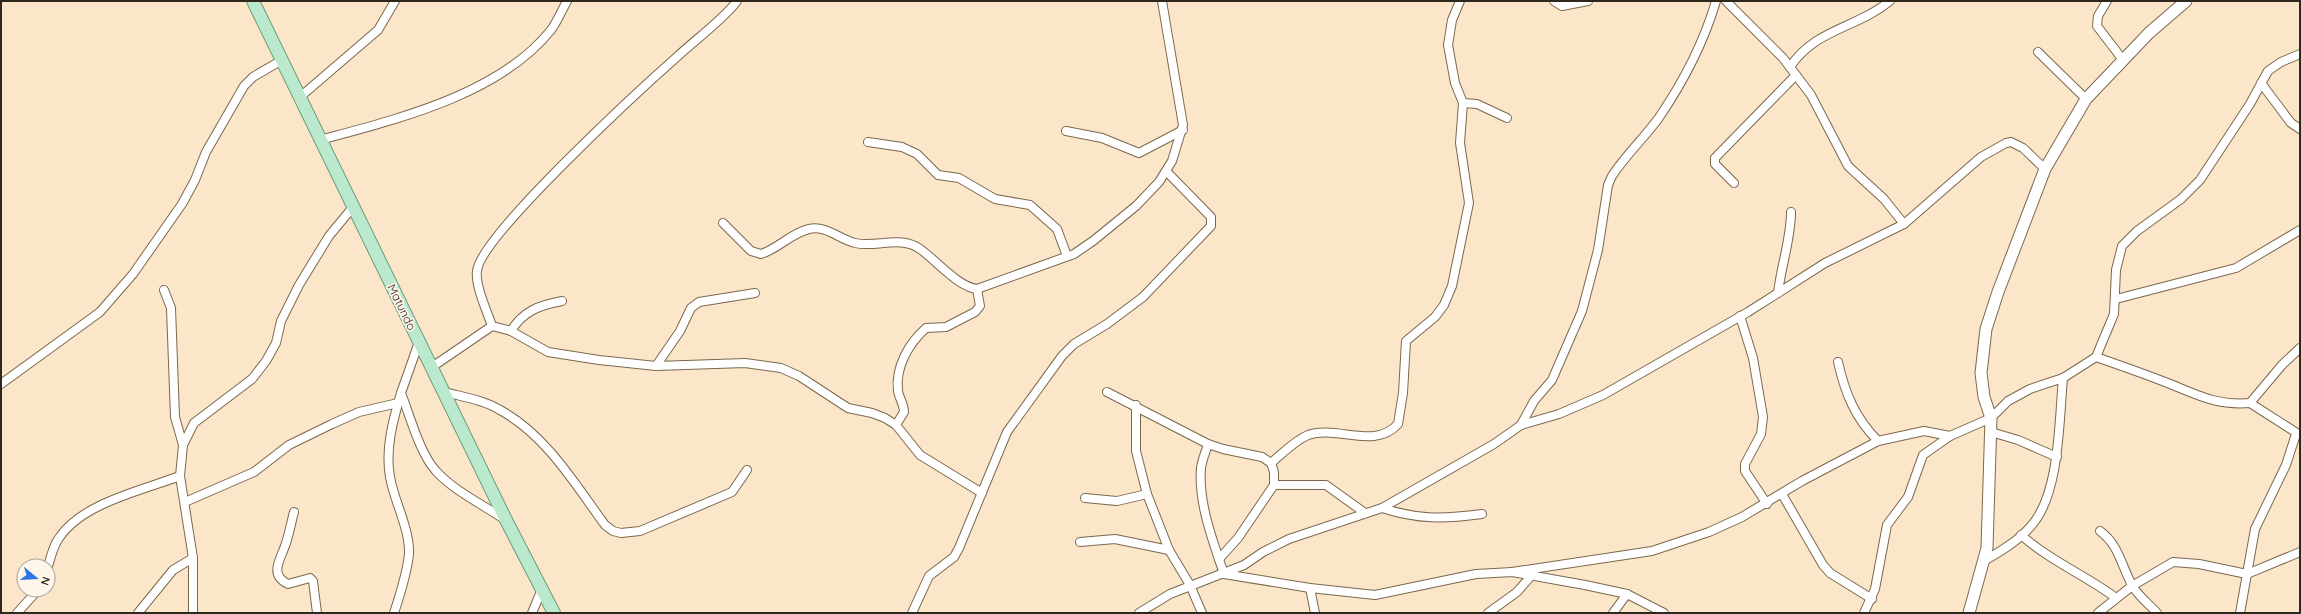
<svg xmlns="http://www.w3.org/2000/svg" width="2301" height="614" font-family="Quicksand,sans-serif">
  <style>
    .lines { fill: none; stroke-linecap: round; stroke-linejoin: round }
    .street-casing { stroke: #7a684e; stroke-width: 10 }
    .secondary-casing { stroke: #7a684e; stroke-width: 13 }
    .primary-casing { stroke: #6c9b79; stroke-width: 14 }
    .street { stroke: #fff; stroke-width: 8 }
    .secondary { stroke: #fff; stroke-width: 11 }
    .primary { stroke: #bbe9cd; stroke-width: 12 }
    .labels { text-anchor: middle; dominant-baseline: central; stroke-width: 3.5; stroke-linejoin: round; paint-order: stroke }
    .street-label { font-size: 12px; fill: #2e271b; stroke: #fef6ea }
  </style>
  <rect width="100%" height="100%" fill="#fce6c9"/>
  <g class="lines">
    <!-- street casing -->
    <g class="street-casing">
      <g id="street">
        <polyline points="1554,1 1562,6 1588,1"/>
        <polyline points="1726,1 1783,58 1811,95 1848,166 1884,199 1904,224"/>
        <polyline points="2107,1 2098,16 2097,26 2123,60"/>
        <polyline points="2038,52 2086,99"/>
        <path d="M1790 67C1815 29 1857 28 1890 1"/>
        <polyline points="2261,83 2291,123 2300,129"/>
        <polyline points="300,97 378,30 395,1"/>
        <polyline points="1463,103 1477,104 1507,118"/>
        <polyline points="1066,131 1102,138 1139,153 1183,130"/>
        <path d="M320 140C397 119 499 95 551 30 557 22 562 10 567 1"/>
        <polyline points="868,142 902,147 917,154 938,175 959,178 995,199 1030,205 1057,229 1067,256"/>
        <polyline points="1734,183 1715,164 1715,158 1796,75"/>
        <path d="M723 223 751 251 761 254C778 249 791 233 809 229 826 225 839 239 855 243 876 248 901 235 920 249 936 260 958 287 977 289L1074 254 1093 241 1136 206 1159 182 1172 161 1183 125 1162 1"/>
        <polyline points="164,290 171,308 175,417 183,445"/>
        <path d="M1778 293C1781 266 1791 239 1791 212"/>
        <polyline points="2116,299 2236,268 2300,230"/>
        <polyline points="1740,316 1753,358 1763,417 1761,434 1745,464 1745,471 1767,504"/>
        <path d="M492 326C487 311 475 286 477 271 480 236 645 85 679 55 694 41 726 17 737 1"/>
        <path d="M511 331C523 311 540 305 562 301"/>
        <path d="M419 342 401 393C410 416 420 454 436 471 454 491 482 504 504 519"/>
        <path d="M2096 357C2119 365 2142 373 2165 382 2196 394 2215 406 2250 403L2282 365 2300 348"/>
        <path d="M1838 362C1845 393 1855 418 1878 441"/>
        <polyline points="656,366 680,331 691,308 699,302 755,293"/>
        <polyline points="432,367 492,326 511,331 548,352 599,360 656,366 745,363 781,368 799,376 848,408 872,413 885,418 896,425 920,455 982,493"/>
        <polyline points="1,384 100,312 133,274 182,204 195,180 206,152 244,86 253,77 282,60"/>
        <path d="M445 392C463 397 484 400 500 410 546 435 575 484 605 525L613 531 621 533 640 531 732 492 747 470"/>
        <polyline points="1107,392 1208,444 1223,449 1262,457 1271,463 1274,472 1274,485 1238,538 1219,559"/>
        <polyline points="2250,403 2300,435"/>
        <polyline points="1136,405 1136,451 1147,494 1169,550 1190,585 1202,613"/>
        <path d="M896 425 904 412C904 404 899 398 898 391 895 367 909 343 926 328L946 327 975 312 980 306 977 289"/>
        <path d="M1521 425 1534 401 1552 380 1582 311 1598 250 1608 185 1612 176C1625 156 1643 139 1658 119 1682 84 1704 42 1716 1"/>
        <polyline points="1991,432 2018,440 2057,457"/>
        <path d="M1208 444C1206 451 1202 460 1201 468 1198 503 1213 541 1224 574"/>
        <path d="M1271 463C1282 454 1294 441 1308 435 1336 425 1375 450 1398 424L1403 393 1406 341 1435 317 1444 305 1452 286 1469 203 1460 143 1463 103 1455 83 1448 45 1452 20 1460 1"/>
        <polyline points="1274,485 1326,485 1365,513"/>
        <polyline points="1782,494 1823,565 1830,573 1872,599"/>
        <polyline points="1085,498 1117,501 1147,494"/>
        <polyline points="185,502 254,472 289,445 332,424 359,412 398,403"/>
        <path d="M1382 508C1419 520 1444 519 1482 514"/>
        <path d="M294 512C291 523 289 535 285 546 280 560 269 575 288 584L310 578 313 581 317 613"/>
        <path d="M2100 531C2119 545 2121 565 2132 585 2137 595 2149 604 2157 613"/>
        <path d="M2021 535C2052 562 2085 575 2116 598"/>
        <polyline points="1080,542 1115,539 1169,550"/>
        <path d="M1984 561C2001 551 2018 541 2031 526 2060 494 2059 420 2063 378"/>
        <path d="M48 566C51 557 53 546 59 538 82 503 143 490 180 476"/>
        <polyline points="1512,572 1652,551 1709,532 1742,517 1802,481 1878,441 1924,431 1950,436"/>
        <polyline points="1224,574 1310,588 1375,595 1476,574 1512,572 1585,585 1627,594 1664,613"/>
        <polyline points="1310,588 1315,613"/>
        <polyline points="17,613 38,590"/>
        <polyline points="138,613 173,570 193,558"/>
        <polyline points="193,613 193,558 180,476 183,445 194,423 252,379 266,361 276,343 281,321 299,285 329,236 353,207"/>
        <path d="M394 613C400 595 407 573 409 554 410 529 394 501 390 477 385 449 393 420 401 393"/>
        <polyline points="532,613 542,589"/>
        <polyline points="912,613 929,576 954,557 959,548 1007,432 1062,356 1074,344 1107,324 1143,297 1211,226 1211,217 1166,171"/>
        <polyline points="1139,613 1170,594 1244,565 1263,552 1289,539 1382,508 1494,444 1521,425 1559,414 1603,395 1748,312 1825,263 1904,224 1981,157 2006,143 2011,142 2023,148 2045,169"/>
        <polyline points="1488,613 1517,592 1531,576"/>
        <polyline points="1613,613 1627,594"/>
        <polyline points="1864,613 1875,589 1887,525 1908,497 1923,455 1950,436 1991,418 2008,401 2030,389 2063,378 2096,357 2114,314 2116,270 2122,246 2137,231 2181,199 2200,180 2250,104 2268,71 2281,62 2300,54"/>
        <polyline points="2098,613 2132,586 2173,562 2199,564 2247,574 2300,552"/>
        <polyline points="2240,613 2255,529 2286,465 2296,434"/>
      </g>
    </g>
    <!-- secondary casing -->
    <g class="secondary-casing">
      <polyline id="secondary" points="1969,613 1987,548 1991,418 1984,397 1981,373 1986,329 1998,292 2045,169 2086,99 2149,33 2186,1"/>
    </g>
    <!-- primary casing -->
    <g class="primary-casing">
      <polyline id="primary" points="253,1 506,520 554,613"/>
    </g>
    <!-- street -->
    <use href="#street" class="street"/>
    <!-- secondary -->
    <use href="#secondary" class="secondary"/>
    <!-- primary -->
    <use href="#primary" class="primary"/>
  </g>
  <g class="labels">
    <!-- street labels -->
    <g class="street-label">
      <text transform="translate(402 307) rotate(64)">Matundo</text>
    </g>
  </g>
  <!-- border -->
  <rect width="2301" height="614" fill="none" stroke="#2e271b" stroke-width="4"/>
  <!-- north arrow -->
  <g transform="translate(36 578) rotate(108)"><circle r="19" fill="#fef6ea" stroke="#aba397"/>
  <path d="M0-3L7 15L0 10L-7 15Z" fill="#2878e3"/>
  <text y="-6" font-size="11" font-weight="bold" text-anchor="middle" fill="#2e271b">N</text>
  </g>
</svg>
